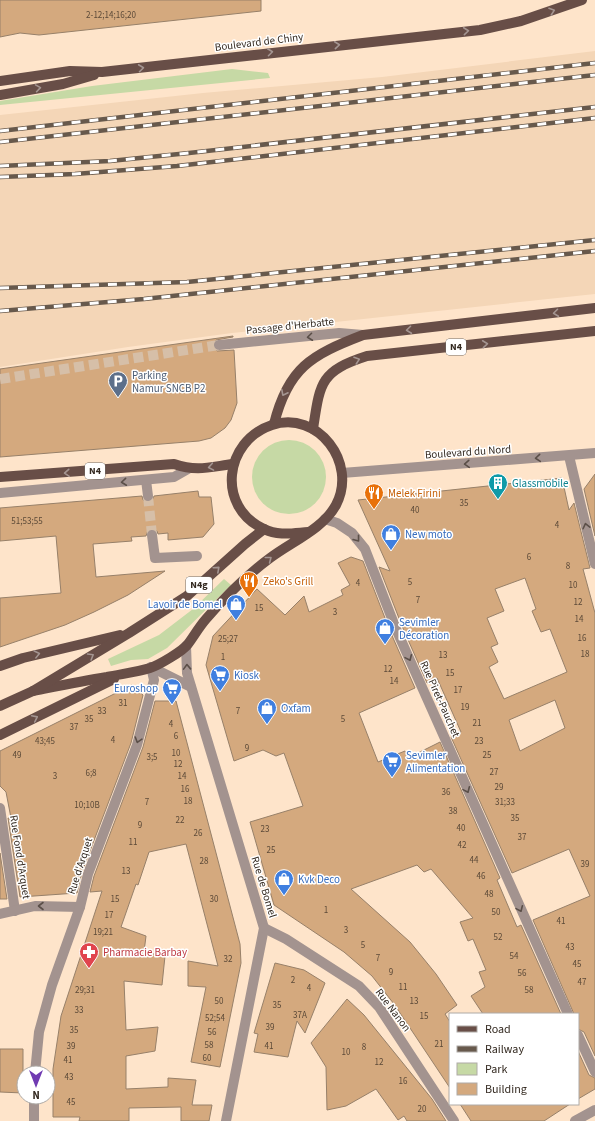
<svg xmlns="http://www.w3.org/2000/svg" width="595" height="1121" font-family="'Source Sans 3',sans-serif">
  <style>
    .built { fill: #f4d6b7 }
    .green { fill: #c6d9a5 }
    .building { fill: #d4a97e; stroke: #978069; fill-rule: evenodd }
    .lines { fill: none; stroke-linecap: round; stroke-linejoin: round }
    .minor-tunnel { stroke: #d6bfa8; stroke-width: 10; stroke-dasharray: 10 5; stroke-linecap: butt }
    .minor { stroke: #a3938f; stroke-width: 10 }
    .major { stroke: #684e47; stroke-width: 10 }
    .rail-casing { stroke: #67594c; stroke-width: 4.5 }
    .rail { stroke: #fff; stroke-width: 3; stroke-dasharray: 9; stroke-linecap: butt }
    .oneway { stroke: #a49591 }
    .oneway2 { stroke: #5b4f48 }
    .labels { text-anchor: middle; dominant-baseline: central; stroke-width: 3; stroke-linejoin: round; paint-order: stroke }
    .number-label { font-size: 9px; fill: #5c4a38 }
    .shield { fill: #fff; stroke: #716a64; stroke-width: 1 }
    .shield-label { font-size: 10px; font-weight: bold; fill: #342a21 }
    .street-label { font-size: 11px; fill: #342a21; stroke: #fff }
    .service-label { font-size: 11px; fill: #4e5e75; stroke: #fff; text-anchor: start }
    .culture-label { font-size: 11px; fill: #0d838f; stroke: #fff; text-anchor: start }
    .food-label { font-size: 11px; fill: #c56008; stroke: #fff; text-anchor: start }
    .shop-label { font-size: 11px; fill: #366cbe; stroke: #fff; text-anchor: start }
    .health-label { font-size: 11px; fill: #be3a42; stroke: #fff; text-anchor: start }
  </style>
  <rect width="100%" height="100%" fill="#fee4ca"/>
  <!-- built -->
  <polygon class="built" points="595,51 595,294 232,333 128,347 0,367 0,115 203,93 382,77"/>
  <!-- green -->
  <g class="green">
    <polygon points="232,69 268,73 270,78 0,105 0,101 92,86"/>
    <circle cx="289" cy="477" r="37"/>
    <polygon points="224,579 231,585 167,648 148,659 131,660 111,666 108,659 159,635 193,609"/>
  </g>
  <!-- building -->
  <g class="building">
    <polygon points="0,0 261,0 261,11 39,35 20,33 0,37"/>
    <polygon points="233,336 233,337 216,340 213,345 217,351 234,350 237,403 231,420 225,428 211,438 199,441 0,457 0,369"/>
    <polygon points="595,474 595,536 584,489"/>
    <path d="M562 478 569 510 574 503 590 568 583 569 595 613V1056L584 1032 578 1029V1014H574L533 920 590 896 569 849 512 873 451 737 461 732 437 678 427 683 402 626 379 567 390 571 358 500ZM525 578 536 609 532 611 541 632 550 629 567 672 504 699 489 667 498 662 491 647 498 644 487 618 504 611 495 589ZM555 700 565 728 520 751 509 720Z"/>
    <polygon points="198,491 199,497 211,497 214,524 203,537 168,540 168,533 158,534 157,531 152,529 148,530 146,536 131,537 132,541 93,544 96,577 165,571 128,595 94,612 65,625 0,647 0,598 61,593 56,536 0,541 0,508 142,496 143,500 148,502 152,501 154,496"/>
    <polygon points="351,557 363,561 390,631 415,688 359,713 378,762 405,751 408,758 440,742 500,878 497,880 517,927 521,925 561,1014 483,1014 471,996 485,987 479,972 486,970 473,939 468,941 460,922 473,918 431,869 424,872 417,865 351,889 410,942 436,974 457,1005 445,1014 450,1022 450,1088 394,1004 372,976 344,952 274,905 250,822 303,806 284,753 276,756 263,750 234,761 206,665 213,636 257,589 285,615 304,596 309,612 343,595 341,590 350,585 338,563"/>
    <polygon points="132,685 143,695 131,743 82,872 77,893 20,897 8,818 11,818 6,792 0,786 0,751"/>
    <polygon points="155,701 176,701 240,944 241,963 220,1067 191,1062 206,987 188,986 188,961 218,966 186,844 149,852 138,885 136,884 121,927 146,936 144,952 165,956 162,985 124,981 126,1030 158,1027 155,1051 126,1056 126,1089 168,1087 168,1078 196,1080 192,1105 212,1105 209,1121 181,1121 181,1107 129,1108 129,1121 79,1121 80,1117 53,1117 53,1069 61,1016 102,891 90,892 94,876 143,747"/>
    <polygon points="0,853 7,899 0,899"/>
    <polygon points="275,963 304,970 325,983 305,1033 297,1021 288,1057 254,1052 258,1034 254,1033"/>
    <polygon points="347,999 364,1015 432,1099 446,1121 407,1121 404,1116 398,1120 376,1089 346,1106 327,1110 326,1067 311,1043"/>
    <polygon points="0,1049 23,1049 23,1093 0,1092"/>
    <polygon points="578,1051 589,1075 595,1078 595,1089 578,1099"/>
    <polygon points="460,1104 570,1104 544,1121 471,1121"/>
  </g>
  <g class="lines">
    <!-- minor-tunnel -->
    <g class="minor-tunnel">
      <polyline points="0,379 219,345"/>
      <polyline points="148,496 152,535"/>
    </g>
    <!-- minor -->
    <g class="minor">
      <polyline points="219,345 339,333 363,335"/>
      <polyline points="569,456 595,564"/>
      <polyline points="342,473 595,453"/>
      <polyline points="146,480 148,496"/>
      <polyline points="0,493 174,477 188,469"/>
      <polyline points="325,519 337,523 352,533 365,549 396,629 568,1014"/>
      <polyline points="152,535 155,558 197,556"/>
      <polyline points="186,646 187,673 264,928 226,1121"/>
      <polyline points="151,667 191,687"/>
      <polyline points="0,808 15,911"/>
      <polyline points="0,914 35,906 80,907"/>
      <polyline points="264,928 286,939 359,986 379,1007 454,1121"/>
      <polyline points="578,1035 595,1072"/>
      <polyline points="35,1073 39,1032 52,985 80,907 88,874 137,745 154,680 151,667"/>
      <polyline points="34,1121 34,1097"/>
      <polyline points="575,1121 595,1110"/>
    </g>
    <!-- major -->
    <g class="major">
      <polyline points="0,81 70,71 102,72 480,30 521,21 582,0"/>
      <polyline points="0,95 63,84 94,75"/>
      <path d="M274 424C288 368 311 355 363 335L595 308"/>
      <path d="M313 429C320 383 320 371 367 356L595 331"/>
      <path d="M0 477 174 464C197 472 210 467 233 464"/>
      <polyline points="0,666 23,658 120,635"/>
      <path d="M33 691C58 686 82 681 107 677 121 674 137 672 150 668 159 665 183 651 188 644 194 636 199 627 206 619 225 597 247 575 270 558 291 542 323 529 336 505 358 463 318 410 272 425 224 441 216 507 264 529 278 536 293 533 308 532"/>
      <polyline points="0,706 33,691 129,633 187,596 245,544 264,529"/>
      <polyline points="0,735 114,679"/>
    </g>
    <!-- rail casing -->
    <g class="rail-casing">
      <g id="rail">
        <polyline points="0,131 595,63"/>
        <polyline points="0,142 595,75"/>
        <polyline points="0,166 110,161 189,153 595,107"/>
        <polyline points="0,177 75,174 177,166 595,118"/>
        <polyline points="0,288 187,282 595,240"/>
        <polyline points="0,311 144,299 595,251"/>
      </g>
    </g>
    <!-- rail -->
    <use href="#rail" class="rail"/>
  </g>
  <!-- one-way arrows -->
  <defs><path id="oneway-chevron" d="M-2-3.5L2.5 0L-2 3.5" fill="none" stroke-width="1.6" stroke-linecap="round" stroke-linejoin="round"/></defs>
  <g class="oneway">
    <use href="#oneway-chevron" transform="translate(552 11) rotate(-19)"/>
    <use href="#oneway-chevron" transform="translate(466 31) rotate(-6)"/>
    <use href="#oneway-chevron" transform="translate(337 45) rotate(-6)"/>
    <use href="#oneway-chevron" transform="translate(270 52) rotate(-7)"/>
    <use href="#oneway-chevron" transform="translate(141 68) rotate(-7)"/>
    <use href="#oneway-chevron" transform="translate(38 88) rotate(-9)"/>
    <use href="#oneway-chevron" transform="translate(556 313) rotate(173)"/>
    <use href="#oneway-chevron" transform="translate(409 330) rotate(173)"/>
    <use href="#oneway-chevron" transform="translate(485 344) rotate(-6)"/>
    <use href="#oneway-chevron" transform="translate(357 360) rotate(-19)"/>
    <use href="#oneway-chevron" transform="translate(284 393) rotate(117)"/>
    <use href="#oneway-chevron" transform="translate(211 467) rotate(170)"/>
    <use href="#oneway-chevron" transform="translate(67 473) rotate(176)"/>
    <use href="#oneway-chevron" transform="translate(269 559) rotate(-38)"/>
    <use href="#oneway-chevron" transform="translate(217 569) rotate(-42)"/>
    <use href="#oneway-chevron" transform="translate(37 654) rotate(-14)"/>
    <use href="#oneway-chevron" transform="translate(91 656) rotate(-31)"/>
    <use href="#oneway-chevron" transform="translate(35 718) rotate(-26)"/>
  </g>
  <g class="oneway2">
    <use href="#oneway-chevron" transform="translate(310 337) rotate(173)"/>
    <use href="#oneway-chevron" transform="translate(538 458) rotate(175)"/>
    <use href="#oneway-chevron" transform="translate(467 464) rotate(176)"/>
    <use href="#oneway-chevron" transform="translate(124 482) rotate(174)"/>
    <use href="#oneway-chevron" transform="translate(586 526) rotate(-103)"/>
    <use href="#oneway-chevron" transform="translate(357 539) rotate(52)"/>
    <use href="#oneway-chevron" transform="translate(409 658) rotate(66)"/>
    <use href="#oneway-chevron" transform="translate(187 667) rotate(-92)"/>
    <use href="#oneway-chevron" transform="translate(138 740) rotate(107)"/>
    <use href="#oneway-chevron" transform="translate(467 790) rotate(66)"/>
    <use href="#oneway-chevron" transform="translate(41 906) rotate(180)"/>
    <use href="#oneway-chevron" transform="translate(520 909) rotate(66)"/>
  </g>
  <!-- icons -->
  <defs>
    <g id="parking-pin" transform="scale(1)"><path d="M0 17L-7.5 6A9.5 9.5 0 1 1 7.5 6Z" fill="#5c6f8a" stroke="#fff"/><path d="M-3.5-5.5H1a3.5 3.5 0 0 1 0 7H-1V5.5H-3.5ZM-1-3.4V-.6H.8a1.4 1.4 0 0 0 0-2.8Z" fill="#fff"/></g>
    <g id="building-pin" transform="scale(1)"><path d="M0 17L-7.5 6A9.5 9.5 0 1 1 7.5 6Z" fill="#0f9aa8" stroke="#fff"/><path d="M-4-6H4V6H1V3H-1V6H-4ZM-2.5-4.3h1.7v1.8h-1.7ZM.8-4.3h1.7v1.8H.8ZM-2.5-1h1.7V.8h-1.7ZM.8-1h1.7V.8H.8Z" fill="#fff"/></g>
    <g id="restaurant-pin" transform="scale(1)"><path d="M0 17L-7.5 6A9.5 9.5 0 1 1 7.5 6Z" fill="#e8710a" stroke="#fff"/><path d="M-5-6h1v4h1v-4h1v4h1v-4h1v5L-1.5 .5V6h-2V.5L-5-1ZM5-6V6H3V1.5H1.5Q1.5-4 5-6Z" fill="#fff"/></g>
    <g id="shop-pin" transform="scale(1)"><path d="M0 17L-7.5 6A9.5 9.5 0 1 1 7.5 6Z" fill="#3f7fe0" stroke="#fff"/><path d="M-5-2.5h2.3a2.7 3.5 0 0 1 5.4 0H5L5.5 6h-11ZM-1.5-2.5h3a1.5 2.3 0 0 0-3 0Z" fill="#fff"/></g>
    <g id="supermarket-pin" transform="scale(1)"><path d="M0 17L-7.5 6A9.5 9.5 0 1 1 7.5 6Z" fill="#3f7fe0" stroke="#fff"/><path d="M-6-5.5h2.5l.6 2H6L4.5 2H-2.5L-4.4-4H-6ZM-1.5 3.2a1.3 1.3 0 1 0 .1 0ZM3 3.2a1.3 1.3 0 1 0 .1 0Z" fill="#fff"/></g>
    <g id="pharmacy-pin" transform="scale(1)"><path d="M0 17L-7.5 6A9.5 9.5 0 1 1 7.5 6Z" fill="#e0444e" stroke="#fff"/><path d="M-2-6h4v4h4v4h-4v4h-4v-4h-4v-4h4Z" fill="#fff"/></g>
  </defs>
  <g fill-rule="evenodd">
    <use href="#parking-pin" x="118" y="381"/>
    <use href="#building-pin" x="498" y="483"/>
    <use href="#restaurant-pin" x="374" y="493"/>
    <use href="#shop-pin" x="391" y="534"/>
    <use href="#restaurant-pin" x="249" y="581"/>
    <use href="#shop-pin" x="236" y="604"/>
    <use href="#shop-pin" x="385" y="628"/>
    <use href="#supermarket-pin" x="220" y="675"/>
    <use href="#supermarket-pin" x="172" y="688"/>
    <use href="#shop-pin" x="267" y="708"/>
    <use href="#supermarket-pin" x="392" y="761"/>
    <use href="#shop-pin" x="284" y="879"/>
    <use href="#pharmacy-pin" x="89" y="952"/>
  </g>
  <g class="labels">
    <!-- number labels -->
    <g class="number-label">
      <text x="111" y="15">2-12;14;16;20</text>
      <text x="464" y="503">35</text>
      <text x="415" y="510">40</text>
      <text x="27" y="521">51;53;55</text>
      <text x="557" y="525">4</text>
      <text x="529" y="557">6</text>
      <text x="568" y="566">8</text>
      <text x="410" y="582">5</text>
      <text x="358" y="583">4</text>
      <text x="573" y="585">10</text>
      <text x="418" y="600">7</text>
      <text x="578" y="602">12</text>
      <text x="259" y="608">15</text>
      <text x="335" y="612">3</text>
      <text x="579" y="619">14</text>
      <text x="582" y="638">16</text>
      <text x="228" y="639">25;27</text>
      <text x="585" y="654">18</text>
      <text x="443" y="655">13</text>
      <text x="223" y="657">1</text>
      <text x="388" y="669">12</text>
      <text x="450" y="673">15</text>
      <text x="394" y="681">14</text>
      <text x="458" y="690">17</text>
      <text x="123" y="703">31</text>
      <text x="465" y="707">19</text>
      <text x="102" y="711">33</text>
      <text x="238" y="711">7</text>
      <text x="89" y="719">35</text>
      <text x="343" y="719">5</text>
      <text x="477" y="723">21</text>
      <text x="171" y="724">4</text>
      <text x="74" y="727">37</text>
      <text x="176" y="736">6</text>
      <text x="113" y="740">4</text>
      <text x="45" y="741">43;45</text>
      <text x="479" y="741">23</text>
      <text x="247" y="748">9</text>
      <text x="176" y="753">10</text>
      <text x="17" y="755">49</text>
      <text x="487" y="755">25</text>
      <text x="152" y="757">3;5</text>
      <text x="178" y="764">12</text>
      <text x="494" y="772">27</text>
      <text x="91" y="773">6;8</text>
      <text x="55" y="776">3</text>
      <text x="182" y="776">14</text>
      <text x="499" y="787">29</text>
      <text x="185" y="789">16</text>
      <text x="446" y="792">36</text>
      <text x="188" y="801">18</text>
      <text x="147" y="802">7</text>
      <text x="505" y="802">31;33</text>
      <text x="87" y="805">10;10B</text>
      <text x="453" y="811">38</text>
      <text x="515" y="818">35</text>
      <text x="180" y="820">22</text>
      <text x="140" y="825">9</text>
      <text x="461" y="828">40</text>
      <text x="265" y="829">23</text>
      <text x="198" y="833">26</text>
      <text x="522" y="837">37</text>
      <text x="133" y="842">11</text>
      <text x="462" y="845">42</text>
      <text x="271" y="850">25</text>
      <text x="474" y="860">44</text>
      <text x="204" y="861">28</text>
      <text x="585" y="864">39</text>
      <text x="126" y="871">13</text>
      <text x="481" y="876">46</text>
      <text x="489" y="894">48</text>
      <text x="115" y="899">15</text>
      <text x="214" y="899">30</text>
      <text x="326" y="910">1</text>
      <text x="496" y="912">50</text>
      <text x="109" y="915">17</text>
      <text x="561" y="921">41</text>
      <text x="346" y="930">3</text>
      <text x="103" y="932">19;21</text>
      <text x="498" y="937">52</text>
      <text x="363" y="945">5</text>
      <text x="570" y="947">43</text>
      <text x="514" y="956">54</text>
      <text x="378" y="958">7</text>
      <text x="228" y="959">32</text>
      <text x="577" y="964">45</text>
      <text x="391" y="972">9</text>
      <text x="522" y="973">56</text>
      <text x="293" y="980">2</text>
      <text x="582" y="982">47</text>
      <text x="403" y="987">11</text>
      <text x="309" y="988">4</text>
      <text x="85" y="990">29;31</text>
      <text x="529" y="990">58</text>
      <text x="219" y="1001">50</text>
      <text x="414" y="1001">13</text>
      <text x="277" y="1005">35</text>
      <text x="79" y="1010">33</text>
      <text x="300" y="1015">37A</text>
      <text x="424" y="1016">15</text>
      <text x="215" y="1018">52;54</text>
      <text x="270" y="1027">39</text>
      <text x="74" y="1030">35</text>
      <text x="212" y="1032">56</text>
      <text x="439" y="1044">21</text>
      <text x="209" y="1045">58</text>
      <text x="71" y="1046">39</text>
      <text x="269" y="1046">41</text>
      <text x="364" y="1047">8</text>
      <text x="346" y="1052">10</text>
      <text x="207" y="1058">60</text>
      <text x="68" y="1060">41</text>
      <text x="379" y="1062">12</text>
      <text x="69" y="1077">43</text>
      <text x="403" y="1081">16</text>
      <text x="71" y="1102">45</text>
      <text x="422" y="1109">20</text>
    </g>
    <!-- shield labels -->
    <g class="shield">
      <rect x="446" y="339" width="20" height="16" rx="3"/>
      <rect x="85" y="463" width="20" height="16" rx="3"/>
      <rect x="186" y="577" width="26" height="16" rx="3"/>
    </g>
    <g class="shield-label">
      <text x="456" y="347">N4</text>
      <text x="95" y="471">N4</text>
      <text x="199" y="585">N4g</text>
    </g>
    <!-- street labels -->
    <g class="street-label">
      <text transform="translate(259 42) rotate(-7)">Boulevard de Chiny</text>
      <text transform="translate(290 326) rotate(-6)">Passage d'Herbatte</text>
      <text transform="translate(468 452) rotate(-4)">Boulevard du Nord</text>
      <text transform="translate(440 699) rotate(66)">Rue Piret-Pauchet</text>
      <text transform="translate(20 857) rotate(81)">Rue Fond d'Arquet</text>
      <text transform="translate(80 866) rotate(-72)">Rue d'Arquet</text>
      <text transform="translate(264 887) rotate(73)">Rue de Bomel</text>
      <text transform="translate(393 1010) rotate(53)">Rue Nanon</text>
    </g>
    <!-- service labels -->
    <g class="service-label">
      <text x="132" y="375">Parking<tspan x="132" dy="13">Namur SNCB P2</tspan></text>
    </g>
    <!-- culture labels -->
    <g class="culture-label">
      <text x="512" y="483">Glassmobile</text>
    </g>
    <!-- food labels -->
    <g class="food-label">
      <text x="388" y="493">Melek Firini</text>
      <text x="263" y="581">Zeko's Grill</text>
    </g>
    <!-- shop labels -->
    <g class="shop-label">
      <text x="405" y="534">New moto</text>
      <text x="222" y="604" text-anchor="end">Lavoir de Bomel</text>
      <text x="399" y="622">Sevimler<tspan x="399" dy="13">Décoration</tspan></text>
      <text x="234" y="675">Kiosk</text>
      <text x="158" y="688" text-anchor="end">Euroshop</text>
      <text x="281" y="708">Oxfam</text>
      <text x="406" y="755">Sevimler<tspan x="406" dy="13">Alimentation</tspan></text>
      <text x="298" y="879">Kvk Deco</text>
    </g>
    <!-- health labels -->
    <g class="health-label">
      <text x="103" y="952">Pharmacie Barbay</text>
    </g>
  </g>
  <!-- legend -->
  <rect x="449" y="1013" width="130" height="92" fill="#ffffff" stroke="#aeaaa6"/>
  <rect x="457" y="1026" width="20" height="6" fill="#684e47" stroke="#aeaaa6"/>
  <text x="485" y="1033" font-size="12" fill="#342a21">Road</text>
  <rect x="457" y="1046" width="20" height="6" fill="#67594c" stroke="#aeaaa6"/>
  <text x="485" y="1053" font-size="12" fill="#342a21">Railway</text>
  <rect x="457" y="1063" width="20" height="12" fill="#c6d9a5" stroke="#aeaaa6"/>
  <text x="485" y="1073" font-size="12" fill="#342a21">Park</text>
  <rect x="457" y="1083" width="20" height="12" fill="#d4a97e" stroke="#aeaaa6"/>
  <text x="485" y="1093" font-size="12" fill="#342a21">Building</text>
  <!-- north arrow -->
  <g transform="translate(36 1085) rotate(180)"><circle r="19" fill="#ffffff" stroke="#aeaaa6"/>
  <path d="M0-3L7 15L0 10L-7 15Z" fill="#703bb2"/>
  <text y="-6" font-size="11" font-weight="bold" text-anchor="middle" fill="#342a21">N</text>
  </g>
</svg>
